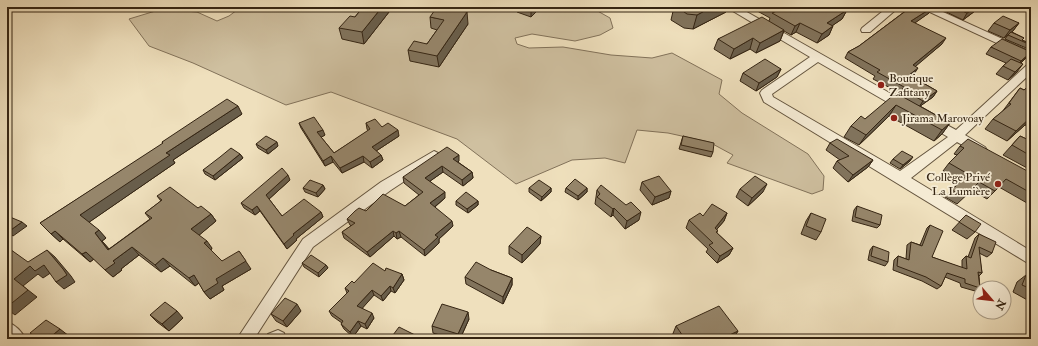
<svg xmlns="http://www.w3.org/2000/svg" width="1038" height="346" font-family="'IM FELL Double Pica',serif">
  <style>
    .green { fill: #cfc0a0; stroke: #82725a }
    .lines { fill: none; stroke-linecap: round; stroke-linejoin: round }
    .minor-casing { stroke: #64543e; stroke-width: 2 }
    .minor { fill: #f5ebd4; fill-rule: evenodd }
    .wall { fill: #81735c; stroke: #352513 }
    .shaded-wall { fill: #695e4b; stroke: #352513 }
    .building { fill: #96866b; stroke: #352513 }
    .poi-dot { fill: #8f2418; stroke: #f5ebd4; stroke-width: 1.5 }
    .labels { text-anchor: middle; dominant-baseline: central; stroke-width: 3.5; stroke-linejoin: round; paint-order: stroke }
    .poi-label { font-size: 12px; fill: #352513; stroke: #f5ebd4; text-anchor: start }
  </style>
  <rect width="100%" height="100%" fill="#efe0bd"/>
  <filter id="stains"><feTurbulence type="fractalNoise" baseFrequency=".005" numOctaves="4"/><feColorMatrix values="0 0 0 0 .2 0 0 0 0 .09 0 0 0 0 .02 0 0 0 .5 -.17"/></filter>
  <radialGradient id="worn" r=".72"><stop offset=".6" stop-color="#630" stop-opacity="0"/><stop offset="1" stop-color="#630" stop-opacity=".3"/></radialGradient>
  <!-- green -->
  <polygon class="green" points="241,7 598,7 594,9 610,18 613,28 600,35 575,41 532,34 515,38 517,44 529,48 563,47 611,55 652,58 672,53 722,80 719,94 742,113 808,154 824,176 823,190 812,194 727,163 733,155 709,142 668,133 637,130 625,163 605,158 572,160 516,184 457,139 331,92 286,105 193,63 149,46 129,19 162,9 197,12 217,21 229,16"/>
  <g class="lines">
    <!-- minor casing -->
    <g class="minor-casing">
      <g id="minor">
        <polygon points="726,7 738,7 909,104 911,107 909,110 901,110 818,62 772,94 773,97 900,171 948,137 926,124 924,121 926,118 934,118 956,130 1027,65 1031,64 1031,73 965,135 985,147 987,150 985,153 977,153 957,142 911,178 1031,251 1031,265 764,102 760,93 762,90 810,57"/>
        <polygon points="888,7 899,7 870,32 862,32 861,30 862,28"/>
        <polygon points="919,7 932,7 1031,52 1031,59"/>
        <polygon points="434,151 438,153 440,156 438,159 391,190 313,247 254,339 237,339 303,239 381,182"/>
        <path d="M7 322C15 325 22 331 25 339H7Z"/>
        <polygon points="278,330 284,333 286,339 266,339 268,334"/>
      </g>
    </g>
    <!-- minor -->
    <use href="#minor" class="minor"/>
  </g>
  <!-- wall -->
  <g class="wall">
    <polygon points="363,7 388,7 389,12 364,44 342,39 339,28 355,17"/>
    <polygon points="517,7 541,7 531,17 517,12"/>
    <polygon points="674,7 728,7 726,12 693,29 684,28 671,20"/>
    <polygon points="750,7 840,7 847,10 842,19 833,25 829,35 817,43 796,32 791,35 784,31 780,41 756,53 750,49 730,59 714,49 718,39 769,21 770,18"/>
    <polygon points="900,7 933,7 929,13 914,23 942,44 915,66 914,74 911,76 937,91 933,97 920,106 950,123 942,134 934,141 889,116 859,145 844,137 851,126 865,119 899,94 900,93 873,79 875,76 845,58 848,52 859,46 904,12 899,9"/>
    <polygon points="936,7 977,7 975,11 963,20"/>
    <polygon points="430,17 468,24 439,67 410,61 408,50 427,44 437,30 431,28"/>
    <polygon points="994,23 1019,23 1012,32 1024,38 1022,40 1031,44 1031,50 1005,39 1008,35 1004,38 988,31"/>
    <polygon points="991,47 1026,58 1021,63 1017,72 1008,80 996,74 1003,66 1006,63 986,54"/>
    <polygon points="781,69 777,77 756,91 740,81 743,73"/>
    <polygon points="1031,84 1031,128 1025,125 1007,141 985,129 993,119 1002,112 1020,88 1024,90"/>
    <polygon points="242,114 173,160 175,163 89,222 106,238 102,241 109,249 150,219 145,213 161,201 157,196 198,208 211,214 216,221 199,235 212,248 211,250 222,261 251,269 222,286 224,290 210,299 204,292 199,283 195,286 170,266 161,272 139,255 121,269 122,270 113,277 94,259 90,262 63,239 60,242 40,223 163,144 162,142"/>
    <polygon points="299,123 325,135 321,137 334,153 368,131 367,129 366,123 382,127 399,136 376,151 381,155 383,160 372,168 364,162 342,173 333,162 325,166 301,128"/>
    <polygon points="683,136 713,152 711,157 679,149"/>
    <polygon points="1020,136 1031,141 1031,167 1029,169 1003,155"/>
    <polygon points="830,143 873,160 868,167 848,182 833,168 837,161 840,160 826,150"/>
    <polygon points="256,144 278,146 268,154 258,148"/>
    <polygon points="960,146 1031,173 1031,198 1027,203 999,187 987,199 972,190 957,204 945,197 960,181 943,171 949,163 957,155 954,154"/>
    <polygon points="240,154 243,158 215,180 205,174 203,170"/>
    <polygon points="893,159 910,161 900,169 890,163"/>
    <polygon points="459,161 458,162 472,172 473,178 463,186 443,172 430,181 445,198 435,207 453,226 439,239 439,243 425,256 401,237 397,239 394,236 370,257 344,238 342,232 351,226 350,225 347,219 366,211 405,206 419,195 404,183 403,177"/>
    <polygon points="290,180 269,199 282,216 321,212 323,217 296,239 297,240 287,249 260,211 255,215 244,208 241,203"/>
    <polygon points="642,182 671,191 669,198 652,205 640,190"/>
    <polygon points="323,185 325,189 318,197 305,192 303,188"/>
    <polygon points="529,188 551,188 551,192 541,201 529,192"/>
    <polygon points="566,188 587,188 587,192 578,200 565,192"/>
    <polygon points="740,189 763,192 748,206 736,197"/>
    <polygon points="597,190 639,220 625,229 613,215 611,217 595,204"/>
    <polygon points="456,201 478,201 478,205 468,213 456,205"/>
    <polygon points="857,206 880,225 877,228 852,221 854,210"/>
    <polygon points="727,213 724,221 717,229 717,233 733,248 729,255 717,263 706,252 708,249 686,228 689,220 703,216"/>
    <polygon points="811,213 821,232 816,240 801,234 806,221"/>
    <polygon points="966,215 975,232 967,239 952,230"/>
    <polygon points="930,225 932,257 962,268 962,260 966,256 968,257 975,238 979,234 992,253 987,257 979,253 982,273 979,276 980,288 975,291 961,287 960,283 945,277 941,286 937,289 922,281 893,270 894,260 898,256 906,259 907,245 911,242 920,245 927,228"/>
    <polygon points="541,236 540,244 522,263 509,254 509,246"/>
    <polygon points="873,246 888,262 885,266 868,260 870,250"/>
    <polygon points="302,263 326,265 328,268 319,277 304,267"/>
    <polygon points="491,270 512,278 512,285 503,304 466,284 465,277"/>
    <polygon points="385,271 402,274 404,280 395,293 391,291 383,301 374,295 362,308 374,318 367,329 361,326 353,337 344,329 341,324 342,323 332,316 329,311 347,293 345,288 354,283"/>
    <polygon points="1026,275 1031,278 1031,302 1013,292 1017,282"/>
    <polygon points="301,311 287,327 276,321 271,314"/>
    <polygon points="150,315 183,318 169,331 157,322"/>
    <polygon points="469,319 460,339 453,339 433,333 432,326"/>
    <polygon points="676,326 738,331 733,339 674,339 672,336"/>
  </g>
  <!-- shaded-wall -->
  <g class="shaded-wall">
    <polygon points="382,7 388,7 389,12 364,44 362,32"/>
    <polygon points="533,7 541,7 531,17 531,9"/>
    <polygon points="712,7 728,7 726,12 693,29 697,15"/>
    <polygon points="933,7 929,13 908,28 911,21"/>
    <polygon points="976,7 977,7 975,11 963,20 967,13"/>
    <polygon points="847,10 842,19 823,32 827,23"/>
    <polygon points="467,12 468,24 439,67 437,56"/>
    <polygon points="800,23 796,32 791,35 795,26"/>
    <polygon points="1019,23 1013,31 1004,38 1010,30"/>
    <polygon points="833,26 829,35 817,43 822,34"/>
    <polygon points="784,30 780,41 756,53 760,43"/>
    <polygon points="753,38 750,49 730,59 734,49"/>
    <polygon points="946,38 942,44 909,72 913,65"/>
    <polygon points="1031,53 1026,58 1016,67 1021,61"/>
    <polygon points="1023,64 1017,72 1008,80 1015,72"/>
    <polygon points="918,68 914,74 905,82 909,75"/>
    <polygon points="781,69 777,77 756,91 759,83"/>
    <polygon points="937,91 933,97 919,107 923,101"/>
    <polygon points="896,105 889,116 859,145 866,135"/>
    <polygon points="238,106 242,114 173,160 175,163 88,223 80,215 166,153"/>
    <polygon points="1031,117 1025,125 1007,141 1016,131"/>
    <polygon points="950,123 942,134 934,141 942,130"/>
    <polygon points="323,130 325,135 320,138 317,132"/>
    <polygon points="398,130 399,136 373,153 372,147"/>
    <polygon points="277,142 278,146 268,154 266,150"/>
    <polygon points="240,154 243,158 215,180 213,176"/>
    <polygon points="381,155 383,160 372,168 370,162"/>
    <polygon points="459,155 459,161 454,165 453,159"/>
    <polygon points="331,156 333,162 325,166 323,161"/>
    <polygon points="363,156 364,162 342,173 340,168"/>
    <polygon points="913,157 910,161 900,169 903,165"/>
    <polygon points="873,160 868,167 848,182 853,175"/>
    <polygon points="442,166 443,172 426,184 425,178"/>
    <polygon points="472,172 473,178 463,186 462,180"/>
    <polygon points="288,175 290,180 268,200 266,195"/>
    <polygon points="767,184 763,192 748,206 752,198"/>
    <polygon points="323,185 325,189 318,197 316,193"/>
    <polygon points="551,188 551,192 541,201 542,197"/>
    <polygon points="587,188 587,192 578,200 578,196"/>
    <polygon points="671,191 669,198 652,205 655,197"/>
    <polygon points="445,192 445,198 432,209 430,203"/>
    <polygon points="478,201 478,205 468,213 467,209"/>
    <polygon points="257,206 260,211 255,215 252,210"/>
    <polygon points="614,208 613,215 611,217 613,209"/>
    <polygon points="321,212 323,217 296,239 297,240 287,249 284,244 293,234"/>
    <polygon points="641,212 639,220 625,229 627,221"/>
    <polygon points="727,213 724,221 712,235 715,228"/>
    <polygon points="211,214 216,221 197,237 191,229"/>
    <polygon points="452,221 453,226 439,239 439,243 425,256 424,250 435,235"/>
    <polygon points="22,222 27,226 13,236 8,232"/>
    <polygon points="99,230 106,238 102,241 116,257 108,250 95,233"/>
    <polygon points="55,231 63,239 60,242 51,234"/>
    <polygon points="393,231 394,236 370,257 367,252"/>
    <polygon points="399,231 401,237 397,239 396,233"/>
    <polygon points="541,236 540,244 522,263 522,255"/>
    <polygon points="207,241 212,248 210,251 204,243"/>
    <polygon points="132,247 139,255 121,269 122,270 113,277 105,270 113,261"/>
    <polygon points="733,248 729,255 717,263 720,256"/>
    <polygon points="47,250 55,257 71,276 75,282 64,289 56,282"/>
    <polygon points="239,251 251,269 222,286 224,290 210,299 204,292 216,279"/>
    <polygon points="86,252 94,259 90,262 82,254"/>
    <polygon points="163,258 170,266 161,272 155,265"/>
    <polygon points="44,265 52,272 43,278 38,274 23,286 37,297 15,315 7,309 7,307 14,279 30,266"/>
    <polygon points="326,265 328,268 319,277 318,273"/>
    <polygon points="402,274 404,280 395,293 393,288"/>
    <polygon points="194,275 200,282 195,286 189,278"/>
    <polygon points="512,278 512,285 503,304 503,297"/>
    <polygon points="390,286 391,291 383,301 381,296"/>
    <polygon points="372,290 374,295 360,311 357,306"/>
    <polygon points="297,304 301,311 287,327 283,321"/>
    <polygon points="177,311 183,318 169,331 162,324"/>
    <polygon points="468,312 469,319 460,339 459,339 458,334"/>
    <polygon points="372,313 374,318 367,329 365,324"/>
    <polygon points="358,321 361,326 353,337 350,332"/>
    <polygon points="60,329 69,336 65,339 48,339"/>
    <polygon points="738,331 733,339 721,339"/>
  </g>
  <!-- building -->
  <g class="building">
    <polygon points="363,7 382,7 362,32 339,28 350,16 355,17"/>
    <polygon points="437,7 467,12 437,56 408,50 414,41 427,44 444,20 430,17"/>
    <polygon points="525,7 533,7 531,9"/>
    <polygon points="677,7 712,7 697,15 687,14"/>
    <polygon points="770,7 840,7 847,10 827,23 833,26 822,34 800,23 795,26 772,13 777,11"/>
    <polygon points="910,7 933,7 911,21 946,38 913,65 918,68 909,75 937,91 923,101 902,89 904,87 877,72 880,70 848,52 859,46 911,7"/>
    <polygon points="953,7 976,7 967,13"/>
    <polygon points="1003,16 1019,23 1010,30 994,23"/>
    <polygon points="762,17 784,30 760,43 753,38 734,49 718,39"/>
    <polygon points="1011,32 1024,38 1022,40 1031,44 1031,45 1008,35"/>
    <polygon points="1002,39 1031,52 1021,61 991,47"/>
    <polygon points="765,59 781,69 759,83 743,73"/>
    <polygon points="1011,59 1023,64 1015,72 1003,66"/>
    <polygon points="1031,84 1031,117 1016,131 993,119 1011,104 1009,103 1020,88 1024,90"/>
    <polygon points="896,93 950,123 942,130 896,105 866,135 851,126 861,116 865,119"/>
    <polygon points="227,99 238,106 166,153 170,155 80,215 99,230 95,233 108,250 152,218 145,213 162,200 157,196 170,187 198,208 201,206 211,214 191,229 207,241 204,243 222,261 239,251 246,261 216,279 218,283 204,292 194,275 189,278 163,258 155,265 132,247 113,261 115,263 105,270 86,252 82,254 55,231 51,234 40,223 163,143 162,142"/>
    <polygon points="314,117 323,130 317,132 334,153 370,129 366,123 375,119 382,127 388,123 398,130 372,147 381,155 370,162 363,156 340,168 331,156 323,161 299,123"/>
    <polygon points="266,136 277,142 266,150 256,144"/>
    <polygon points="683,136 714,143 713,152 681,145"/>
    <polygon points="1020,136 1031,141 1031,156 1012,145"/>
    <polygon points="837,139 873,160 853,175 837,161 849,156 830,143"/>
    <polygon points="968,139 1031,173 1031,193 1006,179 995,191 979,182 964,197 952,190 968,174 949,163 964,148 960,146"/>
    <polygon points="447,147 459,155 453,159 472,172 462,180 442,166 425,178 445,192 430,203 452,221 435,235 438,237 424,250 399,231 396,233 393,231 367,252 342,232 355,223 347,219 355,211 359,208 366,211 383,194 405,206 423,192 403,177"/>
    <polygon points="231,148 240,154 213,176 203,170 220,157"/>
    <polygon points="902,151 913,157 903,165 893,159"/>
    <polygon points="282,168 288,175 266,195 282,216 304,199 321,212 293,234 294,235 284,244 257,206 252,210 241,203"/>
    <polygon points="659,176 671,191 655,197 642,182"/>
    <polygon points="755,176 767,184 752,198 740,189"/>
    <polygon points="575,179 587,188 578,196 566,188"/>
    <polygon points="310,180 323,185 316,193 303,188"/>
    <polygon points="539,180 551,188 542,197 529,188"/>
    <polygon points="601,185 626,205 631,202 641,212 627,221 614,208 613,209 597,197 600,194 597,190"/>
    <polygon points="466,192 478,201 467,209 456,201"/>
    <polygon points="712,204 727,213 715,228 718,231 716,232 733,248 720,256 709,245 713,243 689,220 700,213 703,216"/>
    <polygon points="857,206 882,215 880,225 855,217"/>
    <polygon points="811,213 826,219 821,232 806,226"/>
    <polygon points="966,215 981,224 975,232 959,222"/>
    <polygon points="10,217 22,222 8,232 7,231 7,219"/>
    <polygon points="930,225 943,231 932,257 967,269 966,256 971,258 979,234 996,242 992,253 979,247 982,273 978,272 980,288 965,283 965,279 947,273 941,286 926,277 897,266 898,256 909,260 911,242 922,246"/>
    <polygon points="527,227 541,236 522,255 509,246"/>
    <polygon points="873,246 889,252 888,262 871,256"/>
    <polygon points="7,247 28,262 47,250 63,269 67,275 56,282 44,265 35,271 30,266 14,279 28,290 7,307"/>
    <polygon points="311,255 326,265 318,273 302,263"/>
    <polygon points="476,262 491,270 512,278 503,297 465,277"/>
    <polygon points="373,263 385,271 386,268 402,274 393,288 390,286 381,296 372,290 357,306 372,313 365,324 358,321 350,332 341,324 343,321 329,311 349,291 345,288 352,281 354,283"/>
    <polygon points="1026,275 1031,278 1031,289 1022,285"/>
    <polygon points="285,298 297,304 283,321 271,314"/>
    <polygon points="165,302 177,311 162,324 150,315"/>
    <polygon points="442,304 468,312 458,334 432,326"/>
    <polygon points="719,306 738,331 721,339 685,339 676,326"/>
    <polygon points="46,320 60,329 48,339 38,339 30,333"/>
    <polygon points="399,327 421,338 420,339 390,339"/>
    <polygon points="955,335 961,339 952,339"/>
  </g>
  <!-- markers -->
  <g class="poi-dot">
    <circle cx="881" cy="85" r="4"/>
    <circle cx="894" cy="118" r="4"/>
    <circle cx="998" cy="184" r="4"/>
  </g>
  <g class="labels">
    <!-- poi labels -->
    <g class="poi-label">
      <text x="889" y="78">Boutique<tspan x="889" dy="14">Zafitany</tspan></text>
      <text x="902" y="118">Jirama Marovoay</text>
      <text x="990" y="177" text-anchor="end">Collège Privé<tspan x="990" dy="14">La Lumière</tspan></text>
    </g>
  </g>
  <!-- margin -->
  <rect width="1038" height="346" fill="none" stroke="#efe0bd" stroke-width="24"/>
  <rect x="8" y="8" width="1022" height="330" fill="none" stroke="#352513" stroke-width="2"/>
  <rect x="12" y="12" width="1014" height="322" fill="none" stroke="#352513"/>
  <!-- north arrow -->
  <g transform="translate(992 300) rotate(118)"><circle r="19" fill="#f5ebd4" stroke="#a89c87"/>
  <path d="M0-3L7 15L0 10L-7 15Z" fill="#8f2418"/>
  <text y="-6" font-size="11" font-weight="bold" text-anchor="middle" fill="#352513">N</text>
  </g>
  <rect width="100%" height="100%" filter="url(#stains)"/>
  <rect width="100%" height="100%" fill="url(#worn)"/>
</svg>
